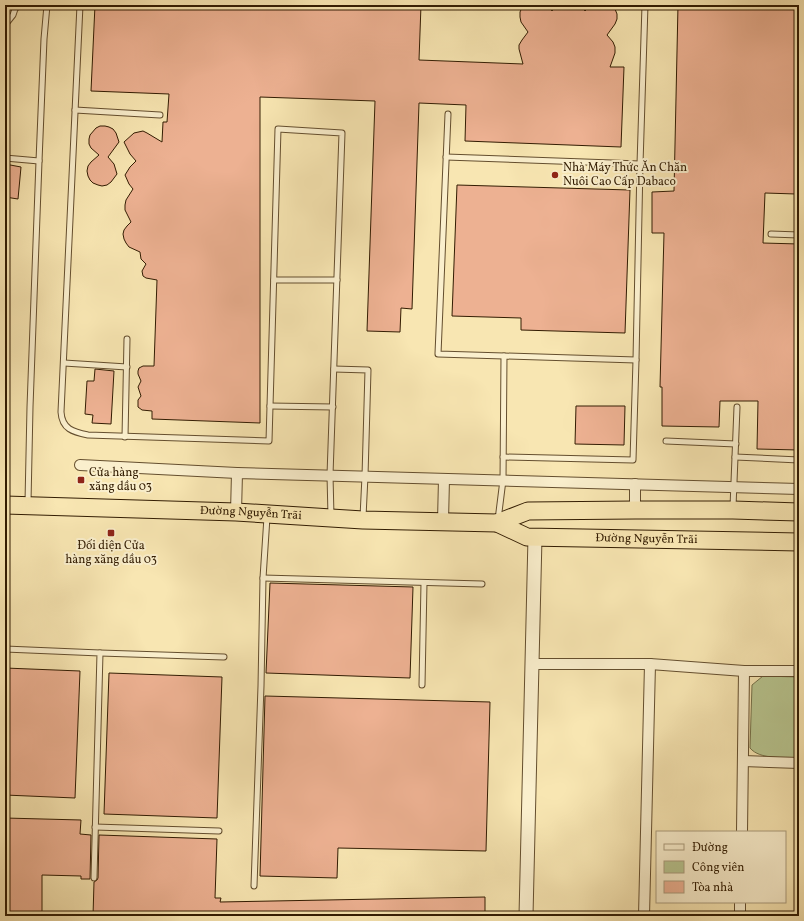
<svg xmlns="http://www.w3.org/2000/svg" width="804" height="921" font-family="Vollkorn,serif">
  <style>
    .green { fill: #b8c690; stroke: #757149 }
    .building { fill: #edb192; stroke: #321c02 }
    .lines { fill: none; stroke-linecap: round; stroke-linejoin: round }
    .service-casing { stroke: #644e2e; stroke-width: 7 }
    .minor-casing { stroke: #644e2e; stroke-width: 12 }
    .tertiary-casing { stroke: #644e2e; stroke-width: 15 }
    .trunk-casing { stroke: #321c02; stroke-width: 19 }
    .service { stroke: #faefcd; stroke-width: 5 }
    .minor { stroke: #faefcd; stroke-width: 10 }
    .tertiary { stroke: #faefcd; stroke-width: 13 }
    .trunk { stroke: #f8e6b2; stroke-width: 17 }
    .poi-dot { fill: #8f2418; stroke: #faefcd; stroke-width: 1.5 }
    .labels { text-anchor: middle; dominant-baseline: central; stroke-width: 4; stroke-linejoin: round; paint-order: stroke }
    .poi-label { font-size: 12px; fill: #321c02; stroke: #faefcd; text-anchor: start }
    .street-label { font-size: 12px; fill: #321c02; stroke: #faefcd }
  </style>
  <rect width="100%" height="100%" fill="#f8e6b2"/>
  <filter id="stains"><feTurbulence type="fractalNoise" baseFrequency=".005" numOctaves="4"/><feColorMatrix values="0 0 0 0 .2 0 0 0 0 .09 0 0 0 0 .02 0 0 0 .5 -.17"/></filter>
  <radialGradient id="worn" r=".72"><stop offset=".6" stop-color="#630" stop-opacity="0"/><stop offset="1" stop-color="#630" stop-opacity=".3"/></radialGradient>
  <!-- green -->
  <path class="green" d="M763 676 799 677V758C784 757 760 760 750 748L752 685Z"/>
  <!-- building -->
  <g class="building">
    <polygon points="95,5 421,5 419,60 523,64 519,49 519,45 522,40 528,32 521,22 520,17 520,12 523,5 547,5 552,11 557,5 580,5 585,11 591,5 612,5 615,9 617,14 617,19 615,24 607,35 613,42 615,47 615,53 610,67 624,67 621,147 465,141 466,105 419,103 412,309 401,308 400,332 367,331 375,101 260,97 260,423 152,419 152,411 142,410 138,407 138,400 141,396 138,387 141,381 138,374 138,371 139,368 143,366 154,366 157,280 146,278 143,276 142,271 146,264 141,259 140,252 129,247 126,243 124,239 123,234 124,230 127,226 131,222 125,210 125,205 126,200 133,189 129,184 125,175 130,167 136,161 130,154 124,142 134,133 143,131 147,133 162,142 163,122 167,122 169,94 91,91"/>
    <polygon points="678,5 799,5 799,53 796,194 765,193 763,243 799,244 799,450 757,449 758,401 720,401 719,427 662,426 662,387 660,387 664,233 652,233 652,192 674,191"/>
    <polygon points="100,126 105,126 109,127 113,129 116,133 119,142 108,157 114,164 117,174 111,182 107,185 102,186 98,185 93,183 90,180 88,176 87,171 88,166 91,162 99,155 91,148 89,144 89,139 90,135 96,128"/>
    <polygon points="5,164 21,167 18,199 5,197"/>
    <polygon points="457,185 630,190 625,333 521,330 521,318 452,316"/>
    <polygon points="95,369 114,371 111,424 92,423 93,415 85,414 87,381 94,381"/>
    <polygon points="576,406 625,406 624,445 575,444"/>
    <polygon points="270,583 413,587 410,678 266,673"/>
    <polygon points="5,668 80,671 75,798 5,795"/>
    <polygon points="109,673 222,677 217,818 104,814"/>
    <polygon points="265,696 490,702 486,851 338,848 337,878 260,876"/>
    <polygon points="5,818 81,820 80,834 91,835 90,879 81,879 81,876 42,875 42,916 5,916"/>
    <polygon points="99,835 217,839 215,898 221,898 220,902 485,897 485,916 93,916 94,882 97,880 98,878"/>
  </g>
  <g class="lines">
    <!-- service casing -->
    <g class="service-casing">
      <g id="service">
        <path d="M80 5 61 412C62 429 73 432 88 435L269 441 278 129 342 133 330 475 331 516"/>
        <polyline points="5,25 13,15 15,9 19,5"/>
        <polyline points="75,110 160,115"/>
        <polyline points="448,114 438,354 504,356"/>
        <polyline points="446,157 640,164 636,360 633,460 503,457"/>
        <polyline points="5,158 39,161"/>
        <polyline points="640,164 645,5"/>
        <polyline points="771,234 799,235"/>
        <polyline points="274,280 337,280"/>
        <polyline points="64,363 127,367"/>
        <polyline points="334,369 368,370 365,476 363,517"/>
        <polyline points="270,406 333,407"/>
        <polyline points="125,437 127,339"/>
        <polyline points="666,441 736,444"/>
        <polyline points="735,457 799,460"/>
        <polyline points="28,502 30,407 39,161 44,39 47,5"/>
        <polyline points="733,507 737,407"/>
        <polyline points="498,520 503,480 504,356 636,360"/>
        <polyline points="263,578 482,584"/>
        <polyline points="5,649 100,653 94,878"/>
        <polyline points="100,653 224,657"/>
        <polyline points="422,685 424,583"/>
        <polyline points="95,827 219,831"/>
        <polyline points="254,886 261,686 263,578 267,517"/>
      </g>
    </g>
    <!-- minor casing -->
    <g class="minor-casing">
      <g id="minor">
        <polyline points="80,465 237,473"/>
        <polyline points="635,484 635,510"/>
        <polyline points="236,512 237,473 799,489"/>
        <polyline points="443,521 444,479"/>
        <polyline points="532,664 650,664 744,671 799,671"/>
        <polyline points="743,761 799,763"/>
        <polyline points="742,832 744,671"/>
        <polyline points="644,916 650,664"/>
        <polyline points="740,916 740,902"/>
      </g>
    </g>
    <!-- tertiary casing -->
    <g class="tertiary-casing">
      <polyline id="tertiary" points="526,916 535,537"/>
    </g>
    <!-- trunk casing -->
    <g class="trunk-casing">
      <g id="trunk">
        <path id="s1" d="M5 505 236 512 363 520 497 523 527 537 799 542"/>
        <polyline points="497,523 528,511 635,510 733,510 799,512"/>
      </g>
    </g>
    <!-- service -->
    <use href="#service" class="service"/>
    <!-- minor -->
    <use href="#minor" class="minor"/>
    <!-- tertiary -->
    <use href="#tertiary" class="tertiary"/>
    <!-- trunk -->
    <use href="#trunk" class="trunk"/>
  </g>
  <!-- markers -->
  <g class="poi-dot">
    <circle cx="555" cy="175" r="4"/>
    <rect x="77" y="476" width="8" height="8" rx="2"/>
    <rect x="107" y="529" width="8" height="8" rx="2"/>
  </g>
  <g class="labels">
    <!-- poi labels -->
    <g class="poi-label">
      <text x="563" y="168">Nhà Máy Thức Ăn Chăn<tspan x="563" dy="14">Nuôi Cao Cấp Dabaco</tspan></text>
      <text x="89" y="473">Cửa hàng<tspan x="89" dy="14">xăng dầu 03</tspan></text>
      <text x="111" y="546" text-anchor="middle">Đối diện Cửa<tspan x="111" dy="14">hàng xăng dầu 03</tspan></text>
    </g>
    <!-- street labels -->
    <g class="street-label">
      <text stroke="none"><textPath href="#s1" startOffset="246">Đường Nguyễn Trãi</textPath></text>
      <text stroke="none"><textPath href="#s1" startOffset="645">Đường Nguyễn Trãi</textPath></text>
    </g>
  </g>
  <!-- margin -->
  <rect width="804" height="921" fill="none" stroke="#f8e6b2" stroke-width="20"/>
  <rect x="6" y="6" width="792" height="909" fill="none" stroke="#321c02" stroke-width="2"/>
  <rect x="10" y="10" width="784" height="901" fill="none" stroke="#321c02"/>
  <!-- legend -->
  <rect x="656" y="831" width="130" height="72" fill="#faefcd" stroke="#aa9b7c"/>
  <rect x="664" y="844" width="20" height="6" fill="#faefcd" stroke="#aa9b7c"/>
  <text x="692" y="851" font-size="12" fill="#321c02">Đường</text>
  <rect x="664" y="861" width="20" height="12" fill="#b8c690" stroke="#aa9b7c"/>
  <text x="692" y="871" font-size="12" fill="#321c02">Công viên</text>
  <rect x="664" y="881" width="20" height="12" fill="#edb192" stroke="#aa9b7c"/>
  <text x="692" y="891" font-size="12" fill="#321c02">Tòa nhà</text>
  <rect width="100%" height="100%" filter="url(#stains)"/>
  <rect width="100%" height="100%" fill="url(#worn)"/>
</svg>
